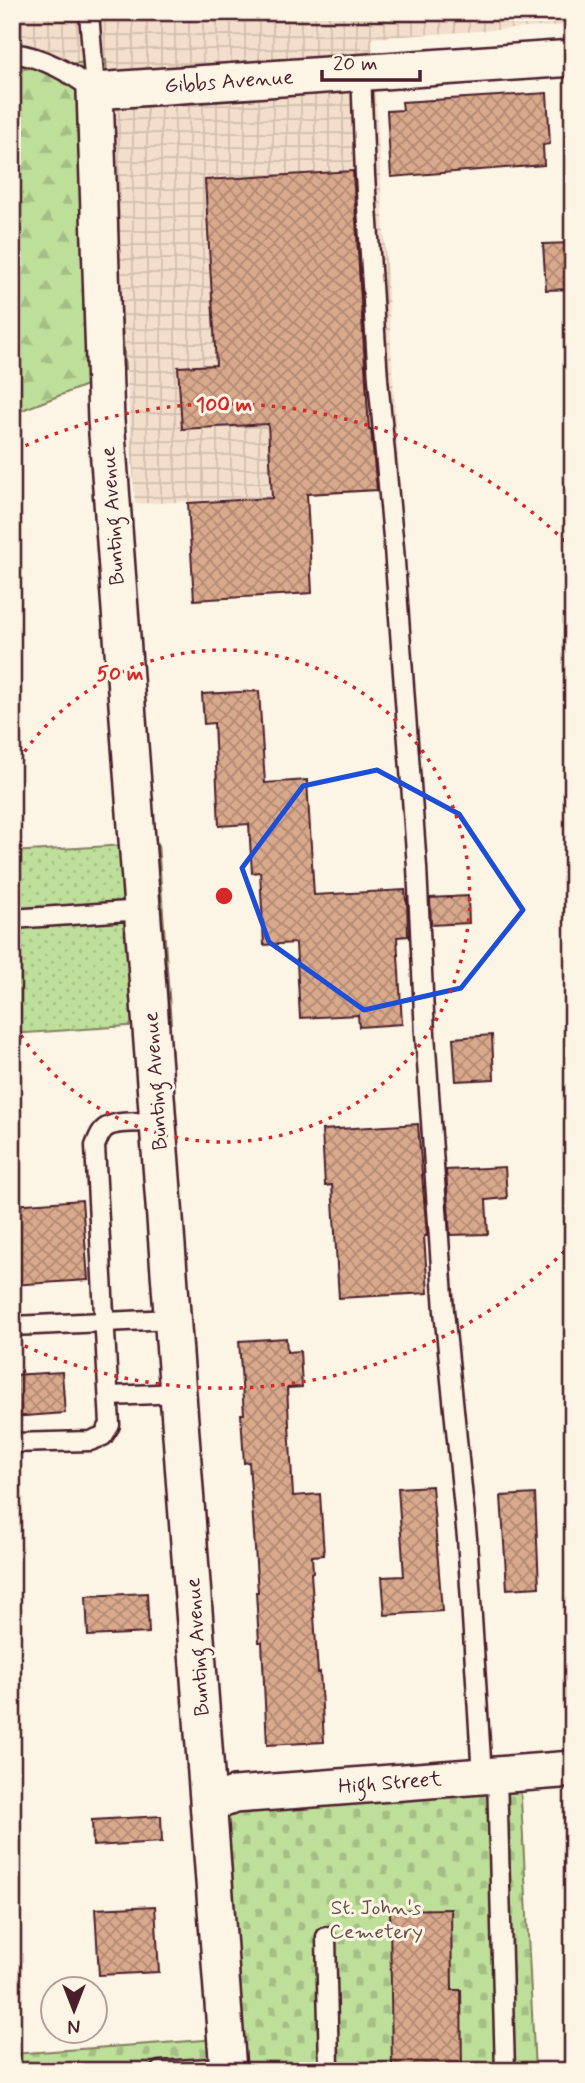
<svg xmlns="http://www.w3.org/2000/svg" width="585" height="2083" font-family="Mynerve,sans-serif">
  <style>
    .industrial { fill: url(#industrial-grid) }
    .grass { fill: url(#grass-dots); stroke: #847f62; stroke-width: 2 }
    .forest { fill: url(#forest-firs); stroke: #847f62; stroke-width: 2 }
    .cemetery { fill: url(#cemetery-stones); stroke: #847f62; stroke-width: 2 }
    .building { fill: url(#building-cross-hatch); stroke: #4a1f2b; stroke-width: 2 }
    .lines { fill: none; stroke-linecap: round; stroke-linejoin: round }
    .lane-casing { stroke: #4a1f2b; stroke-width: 23 }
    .street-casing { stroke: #4a1f2b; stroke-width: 40 }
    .lane { stroke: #fcf5e5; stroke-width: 18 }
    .street { stroke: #fcf5e5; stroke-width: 35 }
    .marked { fill: none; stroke: #1d4ed8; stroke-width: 5; stroke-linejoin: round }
    .ring { fill: none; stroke: #d62828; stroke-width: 3.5; stroke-dasharray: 3.5 7 }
    .labels { text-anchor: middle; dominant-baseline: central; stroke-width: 6; stroke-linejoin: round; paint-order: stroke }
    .street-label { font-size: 21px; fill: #4a1f2b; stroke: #fcf5e5 }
    .park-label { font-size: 21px; fill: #674f46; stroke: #fcf5e5 }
    .centre { fill: #d62828; stroke: #fcf5e5; stroke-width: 3.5 }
    .ring-label { font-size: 21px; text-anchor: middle; font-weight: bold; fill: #d62828; stroke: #fcf5e5; stroke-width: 6; stroke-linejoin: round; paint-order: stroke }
  </style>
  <defs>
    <pattern id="industrial-grid" width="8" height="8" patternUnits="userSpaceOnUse" patternTransform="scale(1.75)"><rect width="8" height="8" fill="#f2deca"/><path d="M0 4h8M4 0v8" fill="none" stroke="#d1beae"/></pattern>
    <pattern id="grass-dots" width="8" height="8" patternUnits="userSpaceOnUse" patternTransform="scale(1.75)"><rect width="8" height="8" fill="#bddf99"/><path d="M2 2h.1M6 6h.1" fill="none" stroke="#a4bf84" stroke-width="1.8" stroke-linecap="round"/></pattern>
    <pattern id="forest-firs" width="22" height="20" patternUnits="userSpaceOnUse" patternTransform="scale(1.75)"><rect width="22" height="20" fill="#bddf99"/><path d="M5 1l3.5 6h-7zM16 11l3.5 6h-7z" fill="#a4bf84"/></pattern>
    <pattern id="cemetery-stones" width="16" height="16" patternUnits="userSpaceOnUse" patternTransform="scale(1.75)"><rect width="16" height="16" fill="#bddf99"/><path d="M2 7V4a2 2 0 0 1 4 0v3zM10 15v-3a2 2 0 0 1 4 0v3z" fill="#a4bf84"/></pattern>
    <pattern id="building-cross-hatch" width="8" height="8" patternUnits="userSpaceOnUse" patternTransform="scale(1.75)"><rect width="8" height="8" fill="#d9a98c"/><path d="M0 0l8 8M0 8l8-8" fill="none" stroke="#b28973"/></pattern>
  </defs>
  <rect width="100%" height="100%" fill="#fcf5e5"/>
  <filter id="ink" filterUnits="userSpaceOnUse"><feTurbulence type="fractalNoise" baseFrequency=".0143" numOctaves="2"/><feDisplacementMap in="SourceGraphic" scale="14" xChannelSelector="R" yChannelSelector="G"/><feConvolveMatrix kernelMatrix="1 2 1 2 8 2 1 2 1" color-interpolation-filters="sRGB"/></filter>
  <g filter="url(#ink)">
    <!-- industrial -->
    <polygon class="industrial" points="12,12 573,12 573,25 372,38 400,490 135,504 106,60 12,70"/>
    <!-- grass -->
    <polygon class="grass" points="158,843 171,1023 12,1034 12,852"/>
    <!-- forest -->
    <polygon class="forest" points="106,60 125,370 12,414 12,70"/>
    <!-- cemetery -->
    <polygon class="cemetery" points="519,1760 535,2071 12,2071 12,2054 232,2038 216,1779"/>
    <!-- building -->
    <g class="building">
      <polygon points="547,93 550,144 543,145 544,165 391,177 387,111 403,110 402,102"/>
      <polygon points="353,171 369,430 371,430 377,490 307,494 312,593 194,600 188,503 272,498 268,424 182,429 178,367 216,365 205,180"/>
      <polygon points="573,243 573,289 546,290 543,244"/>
      <polygon points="259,691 265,783 307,780 314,895 405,890 406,900 407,899 408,936 397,937 402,1024 359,1027 358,1015 300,1018 296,943 264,945 260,872 252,873 249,824 219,826 214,723 204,724 202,694"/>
      <polygon points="468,896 469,923 431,925 430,898"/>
      <polygon points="492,1035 494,1079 456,1081 453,1038"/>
      <polygon points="418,1124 427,1236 424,1236 428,1293 339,1298 332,1185 325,1186 322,1130"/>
      <polygon points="505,1167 507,1198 486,1200 488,1234 450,1235 446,1170"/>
      <polygon points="82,1200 88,1280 12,1285 12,1205"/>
      <polygon points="286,1338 287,1352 300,1351 302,1387 287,1388 293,1496 320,1494 324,1555 312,1556 313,1572 311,1573 318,1673 320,1672 324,1742 267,1745 262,1642 259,1642 256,1592 258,1592 249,1462 244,1463 241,1414 244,1414 239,1341"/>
      <polygon points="62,1372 65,1413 12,1417 12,1375"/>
      <polygon points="432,1486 442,1611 385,1615 382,1577 404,1576 398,1488"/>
      <polygon points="535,1494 539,1587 507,1589 501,1496"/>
      <polygon points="147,1593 149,1633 88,1636 86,1596"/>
      <polygon points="161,1816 162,1842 93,1846 92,1820"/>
      <polygon points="155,1906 159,1972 99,1975 95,1909"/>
      <polygon points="451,1909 452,1990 461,1990 462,2071 392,2071 390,1910"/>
    </g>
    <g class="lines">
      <!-- lane casing -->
      <g class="lane-casing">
        <g id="lane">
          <polyline points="89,12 95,91"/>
          <path d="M12 53C44 57 69 72 95 91"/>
          <polyline points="361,72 365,175 378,379 394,548 417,867 425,1034 444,1311 467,1538 482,1776"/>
          <polyline points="12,919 143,910"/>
          <polyline points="12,1326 173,1319"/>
          <polyline points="110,1396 179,1393"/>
          <path d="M12 1443 90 1441 103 1436 110 1425 95 1146C98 1139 100 1131 107 1127 118 1120 146 1123 159 1122"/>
          <polyline points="497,1775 505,2071"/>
          <polyline points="160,2071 228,2067"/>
          <polyline points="326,2071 329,2067 326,1937"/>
        </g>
      </g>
      <!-- street casing -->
      <g class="street-casing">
        <g id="street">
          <path id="s1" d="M210 1804 234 1795 573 1769"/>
          <path id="s2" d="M228 2071 106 420 95 91 573 58"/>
        </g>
      </g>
      <!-- lane -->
      <use href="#lane" class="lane"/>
      <!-- street -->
      <use href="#street" class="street"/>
    </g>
  </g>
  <!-- marked area -->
  <path class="marked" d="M377 770 459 814 523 910 461 988 364 1010 269 942 242 868 303 786Z"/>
  <!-- distance rings -->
  <g class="ring">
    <path d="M13 769A246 246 0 1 1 13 1023"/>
    <path d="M572 1244A492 492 0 0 1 16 1342M16 450A492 492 0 0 1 572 548"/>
  </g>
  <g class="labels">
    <!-- street labels -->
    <g class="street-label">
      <text stroke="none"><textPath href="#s2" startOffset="2119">Gibbs Avenue</textPath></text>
      <text transform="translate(113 516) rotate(-94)">Bunting Avenue</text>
      <text transform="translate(156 1081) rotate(-94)">Bunting Avenue</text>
      <text transform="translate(198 1647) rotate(-94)">Bunting Avenue</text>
      <text stroke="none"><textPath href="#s1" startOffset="182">High Street</textPath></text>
    </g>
    <!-- park labels -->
    <g class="park-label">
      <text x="376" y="1908">St. John's<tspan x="376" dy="24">Cemetery</tspan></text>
    </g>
  </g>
  <circle cx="224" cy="896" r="10" class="centre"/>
  <g class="ring-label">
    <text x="224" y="411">100 m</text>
    <text x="120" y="680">50 m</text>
  </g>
  <!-- margin -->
  <rect width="585" height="2083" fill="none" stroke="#fcf5e5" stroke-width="42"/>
  <rect x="21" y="21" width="543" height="2041" fill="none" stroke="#4a1f2b" stroke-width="2.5" filter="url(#ink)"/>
  <!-- north arrow -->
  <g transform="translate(74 2010) rotate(180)"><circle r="33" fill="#fcf5e5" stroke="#b59f9b" stroke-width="2"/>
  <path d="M0-5L12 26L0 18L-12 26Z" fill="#4a1f2b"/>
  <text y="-10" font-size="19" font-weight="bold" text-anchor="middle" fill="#4a1f2b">N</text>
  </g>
  <!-- scale -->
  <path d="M322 70v10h98v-10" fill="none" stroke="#4a1f2b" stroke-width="3.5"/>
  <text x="333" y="70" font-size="21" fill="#4a1f2b" stroke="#fcf5e5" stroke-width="5" paint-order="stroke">20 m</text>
</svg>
